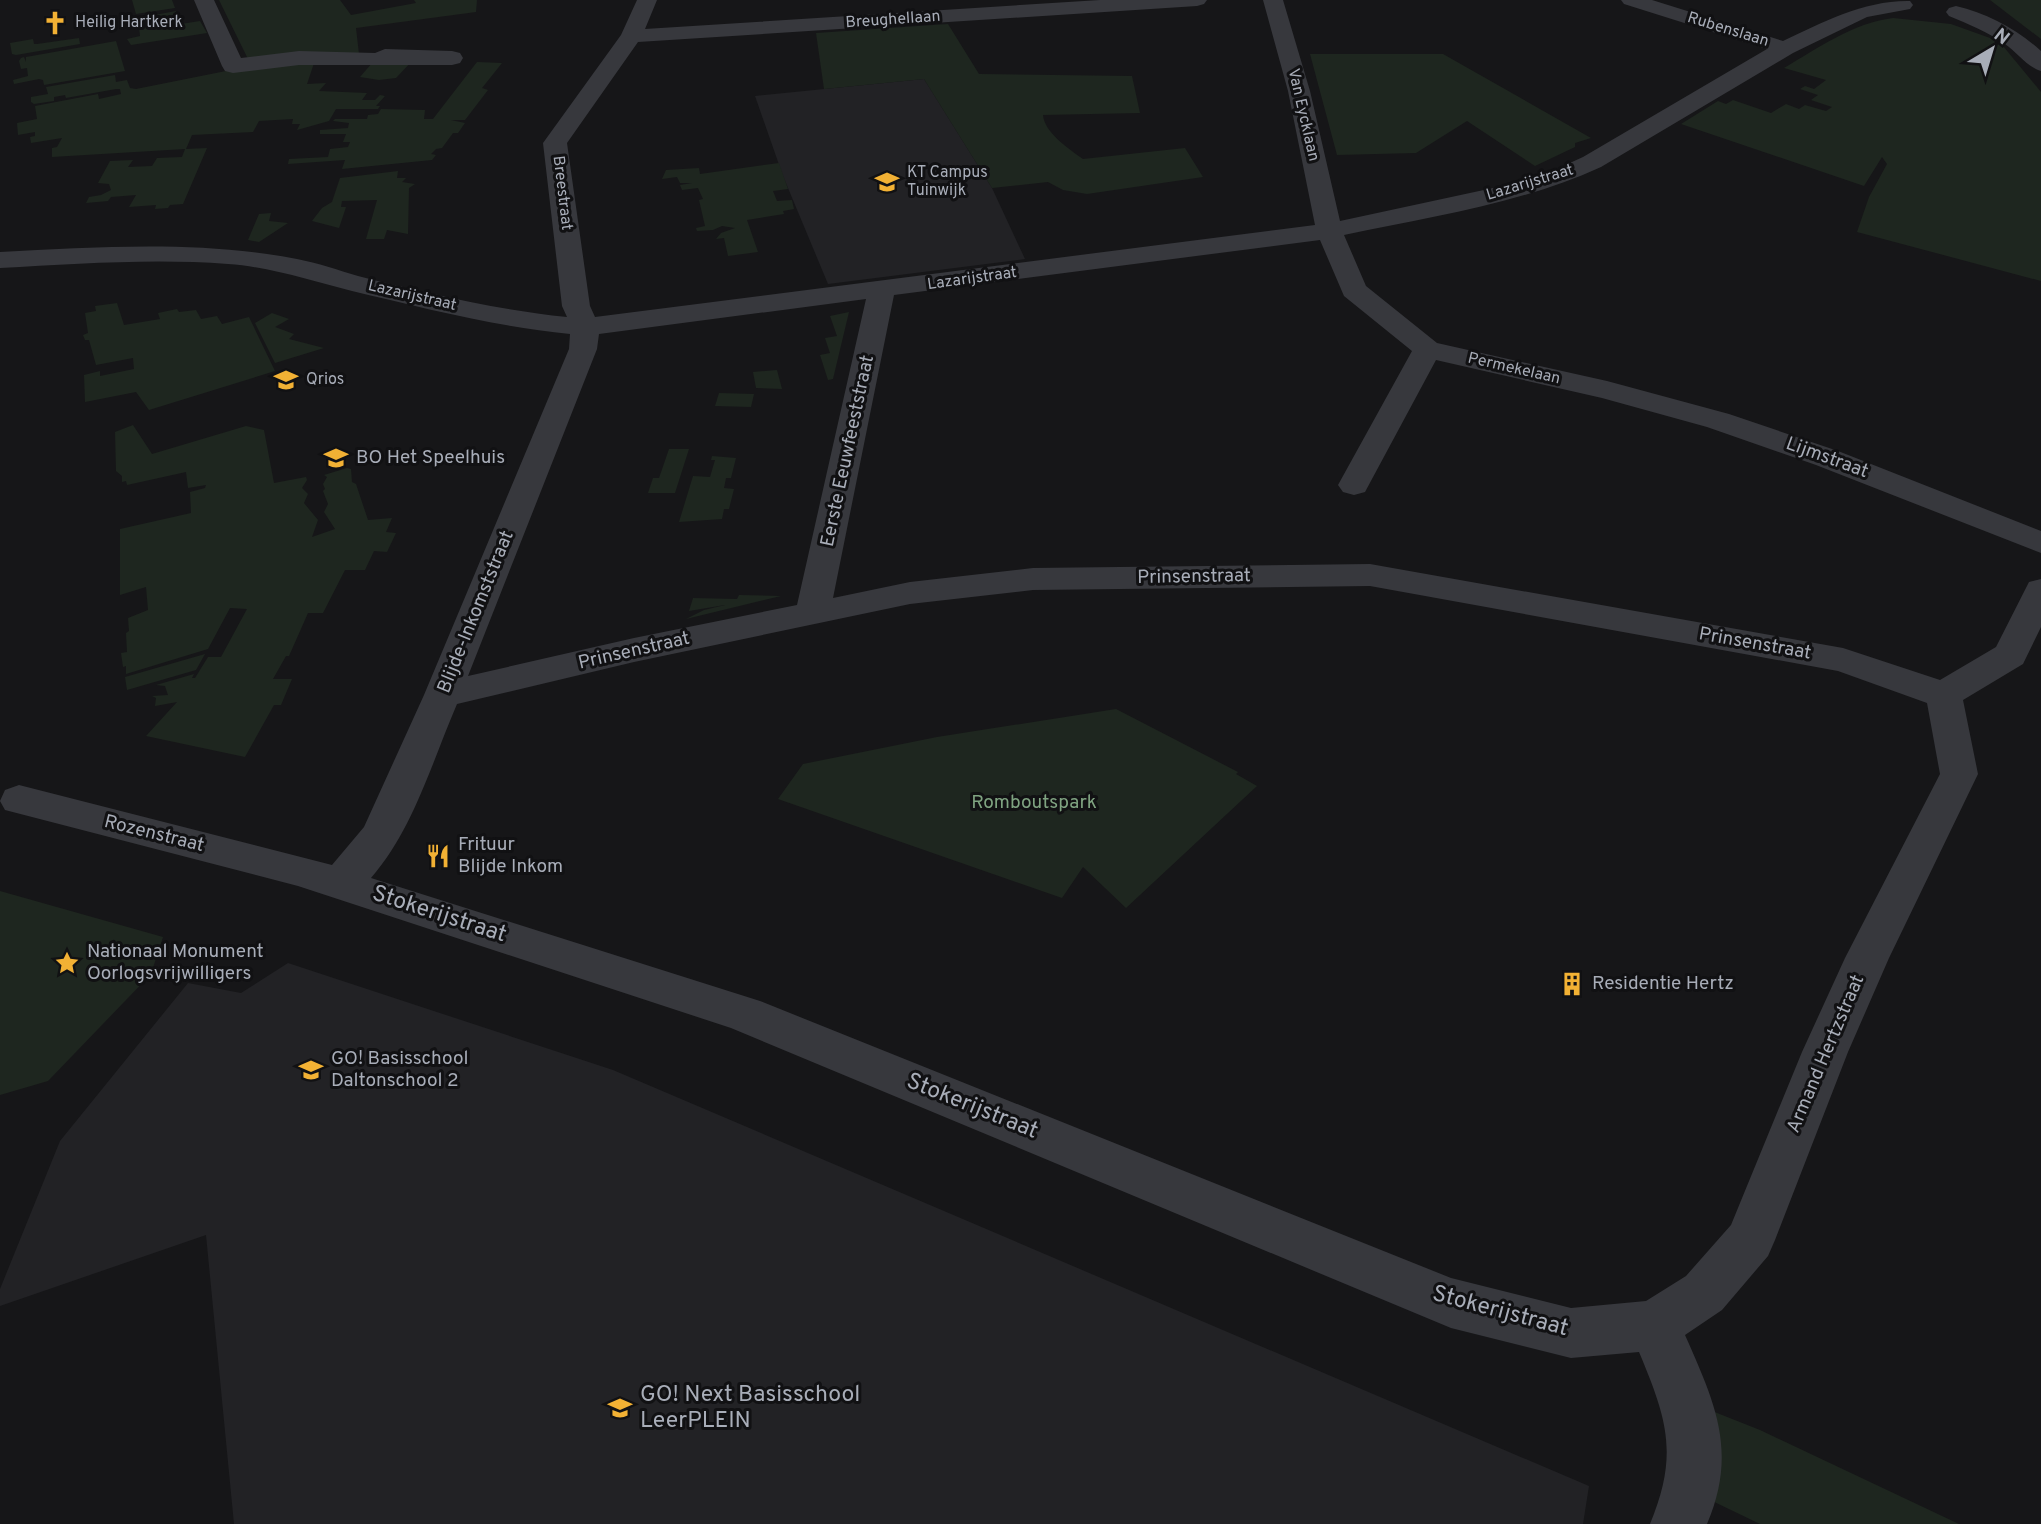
<svg xmlns="http://www.w3.org/2000/svg" width="2041" height="1524" font-family="Overpass,sans-serif">
  <style>
    .built { fill: #222225 }
    .green { fill: #1e261f }
    .lines { fill: none; stroke-linecap: round; stroke-linejoin: round }
    .minor { fill: #37383d; fill-rule: evenodd }
    .labels { text-anchor: middle; dominant-baseline: central; stroke-width: 6; stroke-linejoin: round; paint-order: stroke }
    .far-street-label { font-size: 16px; fill: #a8adb8; stroke: #111113 }
    .far-poi-label { font-size: 16px; fill: #a8adb8; stroke: #111113; text-anchor: start }
    .street-label { font-size: 19px; fill: #a8adb8; stroke: #111113 }
    .poi-label { font-size: 19px; fill: #a8adb8; stroke: #111113; text-anchor: start }
    .park-label { font-size: 19px; fill: #7fa381; stroke: #111113 }
    .near-street-label { font-size: 23px; fill: #a8adb8; stroke: #111113 }
    .near-poi-label { font-size: 23px; fill: #a8adb8; stroke: #111113; text-anchor: start }
  </style>
  <rect width="100%" height="100%" fill="#161618"/>
  <!-- built -->
  <g class="built">
    <polygon points="924,79 992,188 1025,259 828,284 783,176 755,96"/>
    <polygon points="288,963 613,1070 1589,1486 1583,1524 234,1524 206,1235 0,1306 0,1289 60,1141 188,983 241,993"/>
  </g>
  <!-- green -->
  <g class="green">
    <polygon points="132,0 172,0 175,8 136,14"/>
    <polygon points="219,0 340,0 351,15 416,3 414,0 477,0 476,12 356,28 359,54 248,59"/>
    <polygon points="1990,0 2041,0 2041,39"/>
    <polygon points="176,11 181,24 200,21 207,33 131,45 127,39 140,36 138,18"/>
    <path d="M1893 18 1951 24 1990 38 2003 46 2041 92V281L1857 232 1869 197 1887 164 1882 157 1864 186 1681 124 1718 101 1726 104 1733 100 1771 113 1786 104 1799 109 1805 105 1826 111 1832 107 1811 100 1818 95 1800 89 1805 86 1814 89 1826 80 1784 68C1818 48 1853 23 1893 18Z"/>
    <path d="M948 24 979 74 1132 76 1140 113 1043 115C1044 132 1069 149 1083 159L1185 148 1203 177 1087 194 1063 190 1048 182 992 188 924 79 824 89 816 33Z"/>
    <polygon points="79,38 80,44 16,55 12,54 10,43 33,39 34,44 37,44"/>
    <polygon points="116,41 125,71 44,85 43,80 39,79 14,84 13,80 28,76 27,68 21,69 19,61 21,58 24,57 26,62 26,57"/>
    <polygon points="1310,54 1443,54 1591,138 1575,143 1575,147 1535,166 1467,121 1416,153 1337,155"/>
    <polygon points="412,61 396,78 379,80 360,77 373,62"/>
    <polygon points="477,62 502,63 482,88 488,90 465,120 451,120 465,123 458,133 453,133 442,148 436,149 431,154 436,155 432,160 342,169 345,160 288,164 289,159 328,157 330,149 348,147 350,142 343,142 346,134 320,134 320,130 348,128 349,123 333,121 335,119 367,119 368,115 378,114 381,109 425,110 424,119 433,119"/>
    <polygon points="314,63 307,84 326,83 319,91 367,93 362,100 375,100 380,95 385,96 376,106 380,106 378,109 336,109 329,121 297,130 300,124 292,124 293,119 259,121 253,132 192,135 186,149 207,148 183,204 170,205 168,208 155,209 156,205 129,207 136,195 111,197 108,201 86,203 89,197 101,195 111,190 109,184 98,183 110,161 133,160 128,167 152,166 157,158 182,157 185,149 52,157 52,148 57,147 62,138 31,143 30,137 35,136 35,132 18,135 17,123 37,119 35,106 98,94 99,99 121,94 120,89 116,89 66,98 65,95 54,97 54,101 34,104 31,102 31,97 48,94 46,87 115,75 116,82 127,80 130,88 136,89 241,68"/>
    <polygon points="779,163 788,189 773,191 777,201 792,200 794,209 783,211 784,214 747,220 758,252 728,256 724,238 716,239 721,233 735,228 722,226 713,230 697,231 696,228 705,226 699,200 703,199 698,188 682,190 680,185 692,183 680,183 677,177 662,179 666,170 699,168 700,174"/>
    <polygon points="398,171 397,178 406,178 402,182 415,184 409,188 408,234 387,230 384,239 366,239 377,200 342,201 341,207 346,207 339,228 312,221 322,208 332,202 340,178"/>
    <polygon points="271,213 269,221 288,223 259,242 248,240 259,214"/>
    <polygon points="117,303 124,325 160,319 158,313 177,309 179,312 196,310 201,319 217,316 222,324 249,317 275,371 149,410 136,392 85,402 84,375 100,371 100,376 134,369 133,358 96,365 89,340 85,340 83,335 88,333 85,313 96,311 95,306"/>
    <polygon points="849,312 833,379 828,380 820,355 830,353 825,338 837,336 830,316"/>
    <polygon points="272,313 289,319 275,327 294,334 289,339 324,348 275,363 255,323"/>
    <polygon points="777,370 782,389 756,388 753,372"/>
    <polygon points="719,393 754,394 751,407 715,406"/>
    <polygon points="133,425 152,454 246,426 264,430 274,483 306,477 307,480 302,488 308,494 304,503 318,520 312,537 335,529 324,512 328,504 323,491 325,489 323,484 327,477 324,475 347,468 351,469 352,482 356,484 368,520 392,518 386,532 396,533 387,552 374,551 365,570 345,570 323,613 308,613 289,656 286,656 273,679 292,679 281,705 274,705 245,757 146,736 177,702 155,706 156,698 152,696 168,695 165,686 156,685 194,674 192,678 195,678 208,657 221,657 247,609 230,608 208,649 126,674 126,666 123,667 121,653 127,652 126,633 129,631 128,618 148,610 146,587 120,595 120,529 191,513 190,492 205,488 206,485 188,488 186,472 127,485 126,481 122,482 122,476 116,471 115,432"/>
    <polygon points="669,449 689,449 675,493 648,493 653,478 659,478"/>
    <polygon points="712,456 736,458 731,478 726,478 724,488 734,489 729,509 724,509 722,519 679,522 693,476 710,477 715,460 711,460"/>
    <polygon points="739,595 781,596 686,619 704,610 725,605 689,611 693,598 737,599"/>
    <polygon points="205,654 196,670 127,690 125,677"/>
    <polygon points="1116,709 1238,772 1236,774 1257,786 1126,908 1083,867 1062,898 778,799 803,764 937,737"/>
    <polygon points="0,891 163,937 151,974 48,1081 0,1095"/>
    <polygon points="1707,1409 1760,1430 1959,1524 1760,1524 1704,1497"/>
  </g>
  <g class="lines">
    <!-- minor -->
    <g class="minor">
      <polygon points="194,0 214,0 241,58 299,51 375,53 385,49 452,51 460,53 463,58 460,63 452,65 299,65 233,73 225,71 222,66"/>
      <path d="M637 0H657L645 29 1100 0H1207L1204 4 1197 6 638 42 567 143 590 306 595 317 1315 225 1288 91 1263 0H1283L1310 91 1340 221 1507 185 1550 172 1583 157 1767 49 1624 4 1621 0H1652L1783 41C1823 22 1865 0 1910 1L1913 5 1910 9 1867 17 1793 53 1601 167C1520 204 1430 217 1344 235L1366 286 1437 343 1607 381 1729 414 1838 451 2041 531V553L1816 465 1707 427 1602 398 1436 360 1365 492 1354 495 1343 492 1338 485 1412 351 1344 296 1320 240 894 295 833 598 910 582 1033 568 1370 564 1843 648 1940 680 1996 647 2029 582 2041 579V627L2023 664 1963 700 1978 774 1889 958 1848 1052 1775 1240 1768 1256 1722 1310 1685 1335C1715 1403 1738 1451 1707 1524H1650C1679 1454 1667 1419 1639 1352L1571 1358 1451 1328 731 1028 298 886 5 810 0 801 5 790 19 785 332 865 364 827 424 695 569 349 570 334C497 327 424 308 352 291 311 281 271 267 228 264 153 258 75 264 0 268V252C99 247 199 240 297 259 318 263 338 270 358 276 426 293 497 310 567 317L562 306 543 143 621 35ZM866 299 797 605 634 638 468 676 597 349 599 334ZM1370 586 1838 671 1927 703 1940 774 1845 958 1802 1052 1731 1225 1686 1276 1646 1301 1571 1308 1451 1278 760 1001 371 878C413 830 432 762 457 704L634 662 910 604 1033 590Z"/>
      <path d="M1956 6C1987 13 2018 30 2041 51V71C2027 67 2017 52 2005 44 1988 32 1968 24 1949 16L1946 12 1949 8Z"/>
    </g>
  </g>
  <!-- icons -->
  <defs>
    <g id="church-bare" transform="scale(1.89)"><path d="M-1.2-6h2.4v3.5h3.3v2.4h-3.3V6h-2.4V-.1h-3.3v-2.4h3.3Z" fill="#f2b134" stroke="#111113" stroke-width="2.5" paint-order="stroke"/></g>
    <g id="school-bare" transform="scale(1.89)"><path d="M0-5L7-2L0 1L-7-2ZM-4 1L0 2.5L4 1V4Q0 6-4 4Z" fill="#f2b134" stroke="#111113" stroke-width="2.5" paint-order="stroke"/></g>
    <g id="university-bare" transform="scale(1.89)"><path d="M0-5L7-2L0 1L-7-2ZM-4 1L0 2.5L4 1V4Q0 6-4 4Z" fill="#f2b134" stroke="#111113" stroke-width="2.5" paint-order="stroke"/></g>
    <g id="restaurant-bare" transform="scale(1.89)"><path d="M-5-6h1v4h1v-4h1v4h1v-4h1v5L-1.5 .5V6h-2V.5L-5-1ZM5-6V6H3V1.5H1.5Q1.5-4 5-6Z" fill="#f2b134" stroke="#111113" stroke-width="2.5" paint-order="stroke"/></g>
    <g id="sight-bare" transform="scale(1.89)"><path d="M0-6L1.8-2.2L6-1.7L2.9 1.2L3.7 5.4L0 3.3L-3.7 5.4L-2.9 1.2L-6-1.7L-1.8-2.2Z" fill="#f2b134" stroke="#111113" stroke-width="2.5" paint-order="stroke"/></g>
    <g id="building-bare" transform="scale(1.89)"><path d="M-4-6H4V6H1V3H-1V6H-4ZM-2.5-4.3h1.7v1.8h-1.7ZM.8-4.3h1.7v1.8H.8ZM-2.5-1h1.7V.8h-1.7ZM.8-1h1.7V.8H.8Z" fill="#f2b134" stroke="#111113" stroke-width="2.5" paint-order="stroke"/></g>
  </defs>
  <g fill-rule="evenodd">
    <use href="#church-bare" x="55" y="23"/>
    <use href="#school-bare" x="887" y="182"/>
    <use href="#university-bare" x="286" y="380"/>
    <use href="#school-bare" x="336" y="458"/>
    <use href="#restaurant-bare" x="438" y="856"/>
    <use href="#sight-bare" x="67" y="963"/>
    <use href="#building-bare" x="1572" y="984"/>
    <use href="#school-bare" x="311" y="1070"/>
    <use href="#school-bare" x="620" y="1408"/>
  </g>
  <g class="labels">
    <!-- far-street labels -->
    <g class="far-street-label">
      <text transform="translate(893 20) rotate(-4)">Breughellaan</text>
      <text transform="translate(1728 30) rotate(17)">Rubenslaan</text>
      <text transform="translate(1303 115) rotate(77)">Van Eycklaan</text>
      <text transform="translate(1530 183) rotate(-17)">Lazarijstraat</text>
      <text transform="translate(562 193) rotate(83)">Breestraat</text>
      <text transform="translate(972 279) rotate(-8)">Lazarijstraat</text>
      <text transform="translate(412 296) rotate(13)">Lazarijstraat</text>
      <text transform="translate(1514 369) rotate(13)">Permekelaan</text>
    </g>
    <!-- far-poi labels -->
    <g class="far-poi-label">
      <text x="75" y="23">Heilig Hartkerk</text>
      <text x="907" y="173">KT Campus<tspan x="907" dy="18">Tuinwijk</tspan></text>
      <text x="306" y="380">Qrios</text>
    </g>
    <!-- street labels -->
    <g class="street-label">
      <text transform="translate(848 451) rotate(-78)">Eerste Eeuwfeeststraat</text>
      <text transform="translate(1827 458) rotate(20)">Lijmstraat</text>
      <text transform="translate(1194 577) rotate(-1)">Prinsenstraat</text>
      <text transform="translate(476 612) rotate(-68)">Blijde-Inkomststraat</text>
      <text transform="translate(1755 644) rotate(10)">Prinsenstraat</text>
      <text transform="translate(634 651) rotate(-13)">Prinsenstraat</text>
      <text transform="translate(154 834) rotate(14)">Rozenstraat</text>
      <text transform="translate(1826 1054) rotate(-67)">Armand Hertzstraat</text>
    </g>
    <!-- poi labels -->
    <g class="poi-label">
      <text x="356" y="458">BO Het Speelhuis</text>
      <text x="458" y="845">Frituur<tspan x="458" dy="22">Blijde Inkom</tspan></text>
      <text x="87" y="952">Nationaal Monument<tspan x="87" dy="22">Oorlogsvrijwilligers</tspan></text>
      <text x="1592" y="984">Residentie Hertz</text>
      <text x="331" y="1059">GO! Basisschool<tspan x="331" dy="22">Daltonschool 2</tspan></text>
    </g>
    <!-- park labels -->
    <g class="park-label">
      <text x="1034" y="803">Romboutspark</text>
    </g>
    <!-- near-street labels -->
    <g class="near-street-label">
      <text transform="translate(439 915) rotate(18)">Stokerijstraat</text>
      <text transform="translate(972 1107) rotate(22)">Stokerijstraat</text>
      <text transform="translate(1500 1312) rotate(15)">Stokerijstraat</text>
    </g>
    <!-- near-poi labels -->
    <g class="near-poi-label">
      <text x="640" y="1395">GO! Next Basisschool<tspan x="640" dy="26">LeerPLEIN</tspan></text>
    </g>
  </g>
  <!-- north arrow -->
  <g transform="translate(1992 49) rotate(38)" stroke="#111113" stroke-width="5" paint-order="stroke">
  <path d="M0-5L12 26L0 18L-12 26Z" fill="#a8adb8"/>
  <text y="-10" font-size="19" font-weight="bold" text-anchor="middle" fill="#a8adb8">N</text>
  </g>
</svg>
